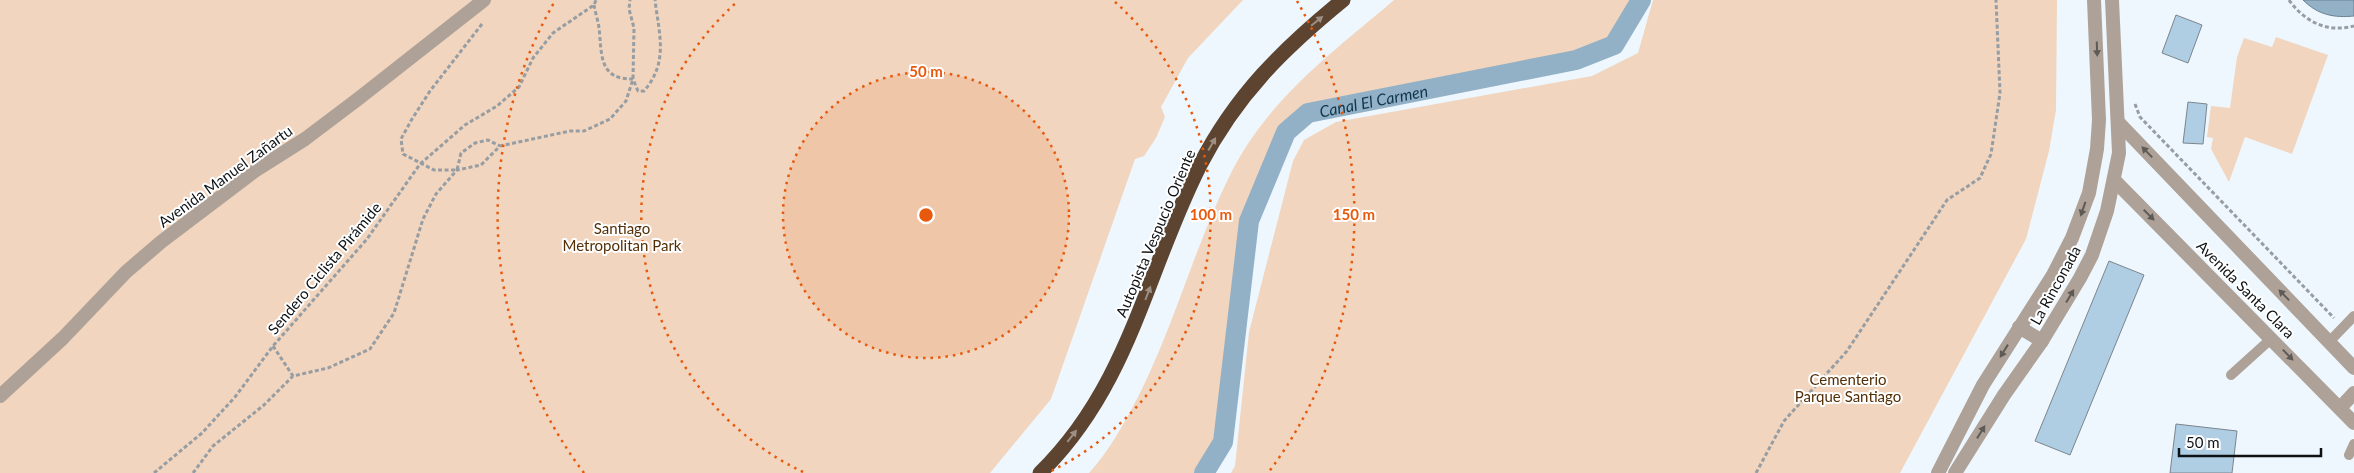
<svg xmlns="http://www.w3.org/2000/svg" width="2354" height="473" font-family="Lato,sans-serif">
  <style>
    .green { fill: #f1d5be }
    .water { fill: #93b1c6; stroke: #6b8191 }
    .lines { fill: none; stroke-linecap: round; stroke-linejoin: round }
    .canal { stroke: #93b1c6; stroke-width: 20 }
    .building { fill: #afcee3; stroke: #7b858d }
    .path { stroke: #969da3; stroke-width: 3; stroke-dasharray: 4 2.5; stroke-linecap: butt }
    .service { stroke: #aea298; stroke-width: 10 }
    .minor { stroke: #aea298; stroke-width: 14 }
    .motorway { stroke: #5c4431; stroke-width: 15 }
    .oneway { fill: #9d8f83 }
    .oneway2 { fill: #5e5a56 }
    .ring { fill: none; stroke: #e8590c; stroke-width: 2.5; stroke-dasharray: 2.5 5 }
    .labels { text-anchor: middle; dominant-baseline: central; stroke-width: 4; stroke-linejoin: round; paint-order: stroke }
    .street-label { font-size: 15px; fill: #0e1215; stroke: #fff }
    .park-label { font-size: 15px; fill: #542f06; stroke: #fff }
    .water-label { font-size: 16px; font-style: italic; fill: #0e364d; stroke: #fff }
    .centre { fill: #e8590c; stroke: #fff; stroke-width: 2.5 }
    .ring-label { font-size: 15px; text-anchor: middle; font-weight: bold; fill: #e8590c; stroke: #fff; stroke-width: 4; stroke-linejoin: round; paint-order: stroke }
  </style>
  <rect width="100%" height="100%" fill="#eef7fe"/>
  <!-- green -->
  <g class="green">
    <polygon points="0,0 1243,0 1188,58 1161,107 1165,117 1156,138 1144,156 1135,159 1051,399 990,473 0,473"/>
    <path d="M1394 0H1634L1610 40 1575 54 1305 108 1281 128 1243 220 1217 440 1196 473H1089C1109 451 1124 424 1138 397 1175 324 1195 245 1231 173 1270 97 1331 54 1394 0Z"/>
    <polygon points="1653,0 2057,0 2056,110 2049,151 2026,239 1900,473 1231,473 1235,466 1249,332 1293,161 1304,140 1336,122 1592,76 1638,53"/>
    <polygon points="2276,37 2328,55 2292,154 2245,137 2229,182 2211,149 2213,138 2207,137 2211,106 2230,108 2237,57 2244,38 2272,47"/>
  </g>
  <!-- water -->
  <path class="water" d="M2303 0H2354V16C2334 18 2318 15 2303 0Z"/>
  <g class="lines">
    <!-- canal -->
    <path class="canal" id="s1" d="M1204 473 1223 442 1249 221 1286 132 1308 113 1576 60 1614 45 1641 0"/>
  </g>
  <!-- building -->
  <g class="building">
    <polygon points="2176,15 2202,25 2188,63 2162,53"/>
    <polygon points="2188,102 2207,104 2203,144 2183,143"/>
    <polygon points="2109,261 2144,275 2070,455 2035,441"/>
    <polygon points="2176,424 2237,431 2232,473 2170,473"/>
  </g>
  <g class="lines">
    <!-- path -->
    <g class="path">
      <path d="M2289 0C2305 22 2327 33 2354 26"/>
      <path d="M594 5C595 12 598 20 599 28 602 53 598 80 633 79L638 91H644C669 62 659 34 655 0"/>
      <polyline points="482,24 430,91 412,119 401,139 403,154 434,170 457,170 461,153 475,143 488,140 500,146"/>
      <polyline points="2135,104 2140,117 2334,318"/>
      <polyline points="273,346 293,376"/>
      <polyline points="154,473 202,433 235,397 273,346 367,239 420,164 465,125 497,106 519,87 533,58 553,33 594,5 596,0"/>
      <polyline points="193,473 213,446 264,405 293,376 328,368 370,349 394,313 423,219 436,194 457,170 481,165 500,146 570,131 584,131 610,119 626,101 633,79 634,28 629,9 630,0"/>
      <polyline points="1756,473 1784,421 1847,351 1947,200 1980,178 1991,154 2000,93 1996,0"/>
    </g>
    <!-- service -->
    <g class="service">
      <polyline points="2329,342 2354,316"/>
      <polyline points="2231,375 2272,338"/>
      <polyline points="2349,455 2354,444"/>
    </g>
    <!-- minor -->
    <g class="minor">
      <polyline points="2118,122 2354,368"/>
      <polyline points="2114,180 2354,423"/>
      <polyline points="2019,327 2042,341"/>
      <polyline points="0,396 63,338 126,272 161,242 256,170 305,139 358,99 484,0"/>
      <polyline points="2340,408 2354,393"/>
      <polyline points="1938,473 1983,385 2053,275 2072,238 2089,193 2097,149 2099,120 2094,0"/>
      <polyline points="1955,473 2004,395 2042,341 2080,278 2092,255 2107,211 2119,153 2112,0"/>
    </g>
    <!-- motorway -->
    <path class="motorway" d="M1040 473C1130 385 1146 271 1200 165 1236 95 1283 49 1343 0"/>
  </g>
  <!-- one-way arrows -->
  <defs><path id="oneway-solid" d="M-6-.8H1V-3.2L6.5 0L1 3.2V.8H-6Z" transform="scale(1.25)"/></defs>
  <g class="oneway">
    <use href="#oneway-solid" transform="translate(1317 21) rotate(-39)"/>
    <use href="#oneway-solid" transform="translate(1212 144) rotate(-60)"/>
    <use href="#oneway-solid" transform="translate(1148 293) rotate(-69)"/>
    <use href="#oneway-solid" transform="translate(1072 436) rotate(-52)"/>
  </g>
  <g class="oneway2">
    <use href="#oneway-solid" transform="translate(2097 49) rotate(88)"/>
    <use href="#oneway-solid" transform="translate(2147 152) rotate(-134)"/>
    <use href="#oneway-solid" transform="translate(2083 209) rotate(109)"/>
    <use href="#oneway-solid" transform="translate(2149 215) rotate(45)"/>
    <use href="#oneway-solid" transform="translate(2284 295) rotate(-134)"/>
    <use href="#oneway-solid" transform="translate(2070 296) rotate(-59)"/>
    <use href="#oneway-solid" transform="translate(2004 351) rotate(122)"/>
    <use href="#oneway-solid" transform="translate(2288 355) rotate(46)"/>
    <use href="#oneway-solid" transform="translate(1981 432) rotate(-58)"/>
  </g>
  <!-- distance rings -->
  <circle cx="926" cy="215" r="143" fill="#e8590c" fill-opacity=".12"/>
  <g class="ring">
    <circle cx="926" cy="215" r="143"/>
    <path d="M803 472A285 285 0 0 1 737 2M1115 2A285 285 0 0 1 1049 472"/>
    <path d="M584 473A428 428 0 0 1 555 1M1297 1A428 428 0 0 1 1268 473"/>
  </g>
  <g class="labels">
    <!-- street labels -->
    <g class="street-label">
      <text transform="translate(225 176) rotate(-36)">Avenida Manuel Zañartu</text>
      <text transform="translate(1155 233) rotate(-67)">Autopista Vespucio Oriente</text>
      <text transform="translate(324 268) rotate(-50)">Sendero Ciclista Pirámide</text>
      <text transform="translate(2055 285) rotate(-61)">La Rinconada</text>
      <text transform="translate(2246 289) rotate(45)">Avenida Santa Clara</text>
    </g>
    <!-- park labels -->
    <g class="park-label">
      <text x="622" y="228">Santiago<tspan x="622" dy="17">Metropolitan Park</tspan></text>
      <text x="1848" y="379">Cementerio<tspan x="1848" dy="17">Parque Santiago</tspan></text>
    </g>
    <!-- water labels -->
    <g class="water-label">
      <text stroke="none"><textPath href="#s1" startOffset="451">Canal El Carmen</textPath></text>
    </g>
  </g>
  <circle cx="926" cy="215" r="8" class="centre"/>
  <g class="ring-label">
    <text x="926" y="77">50 m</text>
    <text x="1211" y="220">100 m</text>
    <text x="1354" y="220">150 m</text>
  </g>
  <!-- scale -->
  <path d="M2179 448v8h142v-8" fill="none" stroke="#0e1215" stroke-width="2.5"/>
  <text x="2186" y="448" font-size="15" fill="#0e1215" stroke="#ffffff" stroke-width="4" paint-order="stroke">50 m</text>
</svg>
